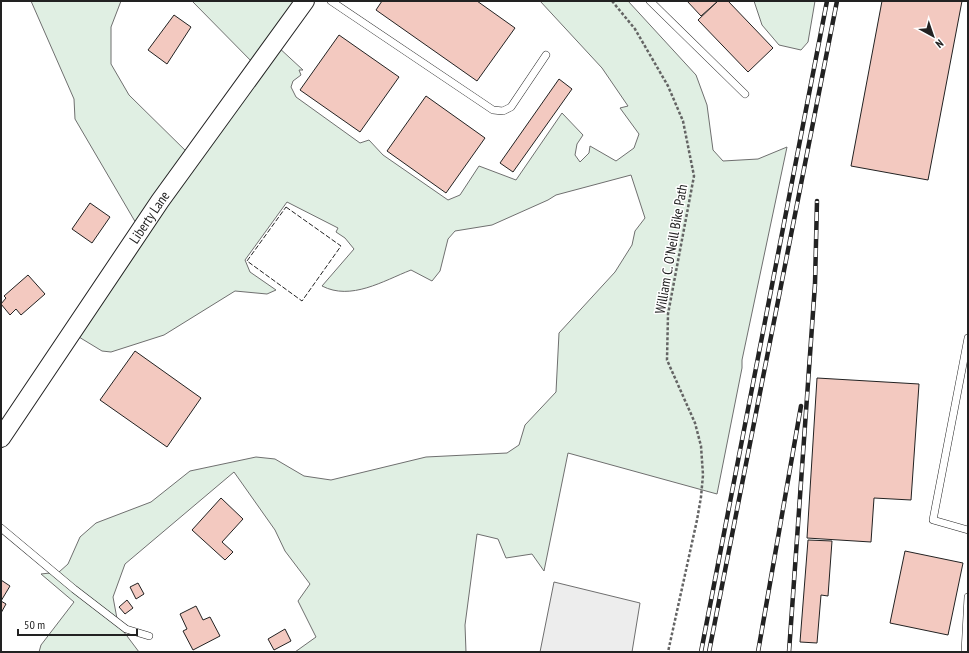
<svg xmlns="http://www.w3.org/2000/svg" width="969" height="653" font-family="'PT Sans Narrow',sans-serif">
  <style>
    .green { fill: #e0efe3; stroke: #6f6f6f }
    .parking { fill: #ededed; stroke: #6f6f6f }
    .building { fill: #f3c9c0; stroke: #222 }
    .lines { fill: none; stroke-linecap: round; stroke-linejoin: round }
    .service-casing { stroke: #222; stroke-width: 8 }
    .tertiary-casing { stroke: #222; stroke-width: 20 }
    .path { stroke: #646464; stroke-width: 2.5; stroke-dasharray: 3 2; stroke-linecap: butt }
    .service { stroke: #fff; stroke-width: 7 }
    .tertiary { stroke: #fff; stroke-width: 18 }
    .rail-casing { stroke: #222; stroke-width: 4.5 }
    .rail { stroke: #fff; stroke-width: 3; stroke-dasharray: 9; stroke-linecap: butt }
    .fence { stroke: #222; stroke-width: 1; stroke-dasharray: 5 2; stroke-linecap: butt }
    .labels { text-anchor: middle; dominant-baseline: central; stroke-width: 3; stroke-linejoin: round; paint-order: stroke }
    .street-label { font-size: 14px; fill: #222; stroke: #fff }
  </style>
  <rect width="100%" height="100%" fill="#fff"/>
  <!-- green -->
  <g class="green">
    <path d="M31 1H121L111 27V64L129 95 192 157 258 68 192 1H306L277 46 303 70H299L301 75 293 81 291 87 296 97 360 143 369 140 383 155 448 200 460 195 479 166 516 180 562 113 583 135 577 144 575 155 580 162 589 153 590 146 616 161 634 148 639 134 620 108 628 106 602 68 540 1H628L696 75 707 105 713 150 723 161 758 159 787 147 742 360V368L717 494 568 453 544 571 532 554 506 558 498 539 477 534 465 625 466 652H295L316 637 298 601 310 584 285 551 275 530 234 472 125 564 113 597 118 624 139 652H39L41 645 74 602 41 574 59 572 68 564 80 537 96 523 151 502 190 471 256 457 275 459 304 476 331 480 426 457 507 453 519 445 525 425 556 392 559 333 615 272 632 245 635 231 645 218 631 175 556 195 548 200 492 225 455 231 448 239 440 271 432 281 411 270C383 281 351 301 322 286L354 249 345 238 336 232 338 228 287 202 245 260 250 272 276 290 267 294 235 291 164 335 111 352 102 351 74 334 140 230 75 119 74 99Z"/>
    <polygon points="754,1 815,1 808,42 801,50 779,45 762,25"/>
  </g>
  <!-- parking -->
  <polygon class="parking" points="554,582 640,603 632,652 540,652"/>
  <!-- building -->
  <g class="building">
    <polygon points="382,1 477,1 515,28 477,81 376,10"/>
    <polygon points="687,1 718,1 701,16"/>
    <polygon points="718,1 728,1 773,48 748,72 698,20"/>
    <polygon points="882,1 962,1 928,180 851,166"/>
    <polygon points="174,15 191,27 167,64 148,50"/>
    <polygon points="339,35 399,77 360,132 300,90"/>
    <polygon points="559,79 572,89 513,172 500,163"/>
    <polygon points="426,96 485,138 446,193 387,151"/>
    <polygon points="90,203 110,217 92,243 72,229"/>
    <polygon points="28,275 45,294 21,315 16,309 10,315 1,304 6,298 4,296"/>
    <polygon points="135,351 201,398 167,447 100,400"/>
    <polygon points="817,378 919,384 911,500 874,498 871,542 807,538"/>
    <polygon points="221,498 243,519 222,542 233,552 225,560 192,530"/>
    <polygon points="808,540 832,541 828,596 821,595 817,643 800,642"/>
    <polygon points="905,551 963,563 948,635 890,623"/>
    <polygon points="1,580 10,586 1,601 6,604 1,613"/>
    <polygon points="138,583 144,594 136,599 130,587"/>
    <polygon points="127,600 133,608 125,614 119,607"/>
    <polygon points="196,606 203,620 210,617 220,636 193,650 183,631 187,629 180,614"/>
    <polygon points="285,629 291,641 274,650 268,639"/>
  </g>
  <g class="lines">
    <!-- service casing -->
    <g class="service-casing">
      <g id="service">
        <polyline points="331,1 493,110 503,111 511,107 546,55"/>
        <polyline points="650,1 745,94"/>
        <polyline points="968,338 933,520 968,530"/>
        <polyline points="1,528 74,589 126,629 149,636"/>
        <polyline points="965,652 968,597"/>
      </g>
    </g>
    <!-- tertiary casing -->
    <g class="tertiary-casing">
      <g id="tertiary">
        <path id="s1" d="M1 438 160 201 305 1"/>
      </g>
    </g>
    <!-- path -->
    <polyline class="path" points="612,1 635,29 668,86 683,121 694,176 668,314 667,360 695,423 701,446 703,475 701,497 697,520 668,652"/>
    <!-- service -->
    <use href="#service" class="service"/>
    <!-- tertiary -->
    <use href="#tertiary" class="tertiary"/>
    <!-- rail casing -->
    <g class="rail-casing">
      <g id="rail">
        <polyline points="701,652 827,1"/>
        <polyline points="709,652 837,1"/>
        <polyline points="758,652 801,406"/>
        <polyline points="789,652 815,284 817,201"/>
      </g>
    </g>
    <!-- rail -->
    <use href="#rail" class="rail"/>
    <!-- fence -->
    <polygon class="fence" points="286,207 341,246 302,301 247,261"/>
  </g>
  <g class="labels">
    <!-- street labels -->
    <g class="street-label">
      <text stroke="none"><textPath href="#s1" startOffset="266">Liberty Lane</textPath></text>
      <text transform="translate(671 249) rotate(-80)">William C. O'Neill Bike Path</text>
    </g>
  </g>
  <!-- border -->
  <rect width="969" height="653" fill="none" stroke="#222222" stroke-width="4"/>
  <!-- north arrow -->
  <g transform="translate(933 36) rotate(140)" stroke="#ffffff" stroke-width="3" paint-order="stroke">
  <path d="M0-3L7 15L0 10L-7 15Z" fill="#222222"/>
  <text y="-6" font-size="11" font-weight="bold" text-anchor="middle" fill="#222222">N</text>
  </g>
  <!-- scale -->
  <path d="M18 629v6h119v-6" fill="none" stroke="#222222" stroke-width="2"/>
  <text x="24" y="629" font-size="12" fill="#222222" stroke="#ffffff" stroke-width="3" paint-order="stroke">50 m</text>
</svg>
